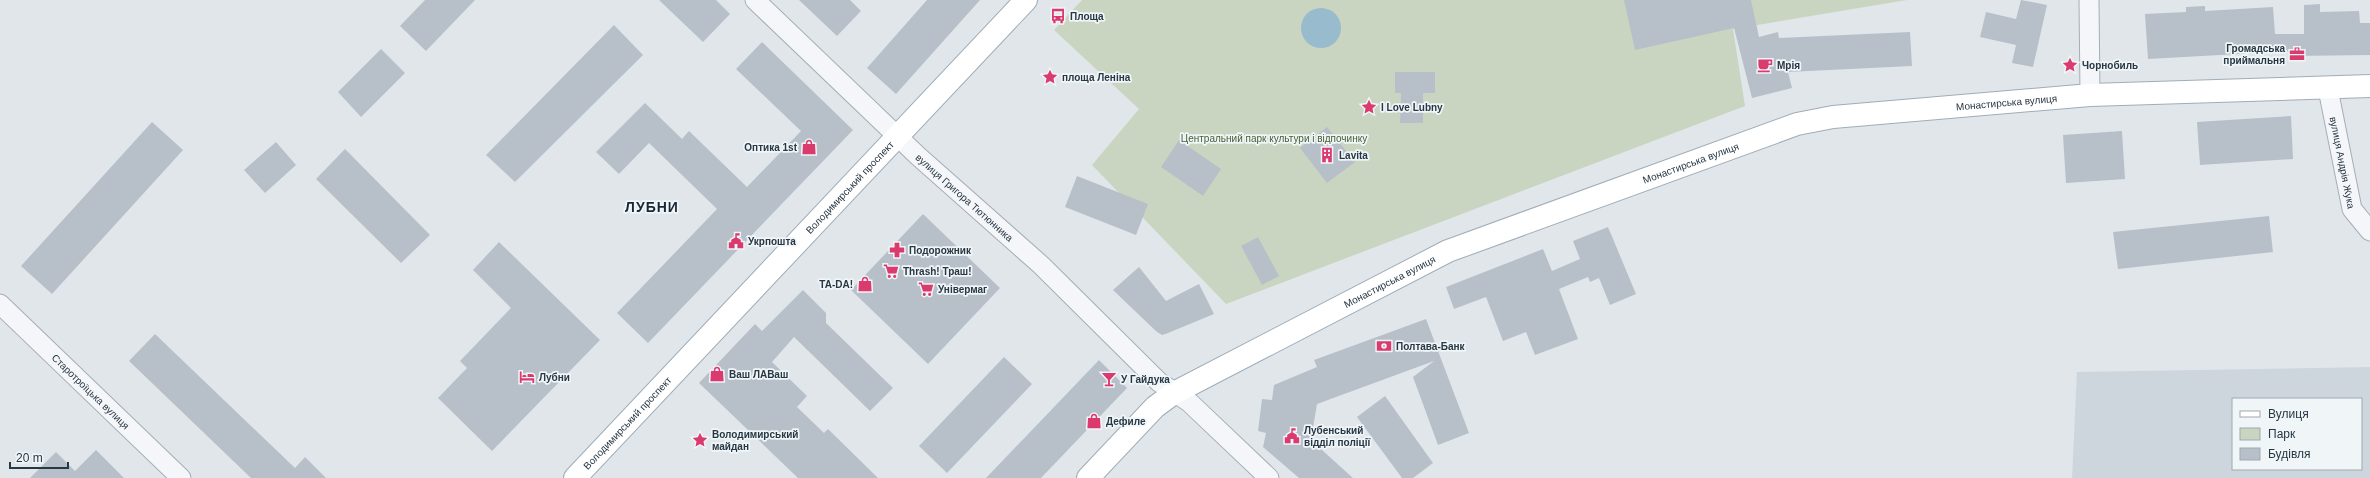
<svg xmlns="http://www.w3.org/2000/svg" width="2370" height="478" font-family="Helvetica,sans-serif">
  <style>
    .built { fill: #ced6dd; fill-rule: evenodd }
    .green { fill: #cad5c1 }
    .water { fill: #98bbce }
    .building { fill: #b7c0c9 }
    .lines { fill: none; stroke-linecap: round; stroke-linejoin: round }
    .minor-casing { stroke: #a5aeb6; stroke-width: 21 }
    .major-casing { stroke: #9fadb8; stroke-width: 24 }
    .minor { stroke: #f4f6f9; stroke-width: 19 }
    .major { stroke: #fff; stroke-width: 22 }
    .labels { text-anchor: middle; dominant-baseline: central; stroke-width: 3.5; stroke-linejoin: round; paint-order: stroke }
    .poi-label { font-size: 10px; font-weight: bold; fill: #273744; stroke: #f0f5f8; text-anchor: start }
    .street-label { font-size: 10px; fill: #273744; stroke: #f0f5f8 }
    .park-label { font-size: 10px; fill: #446133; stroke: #f0f5f8 }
    .district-label { font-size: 14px; font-weight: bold; letter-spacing: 1px; fill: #1a2735; stroke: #f0f5f8 }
  </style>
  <rect width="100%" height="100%" fill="#e1e6eb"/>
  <!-- built -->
  <path class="built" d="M2370 367V478H2072L2077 372ZM2233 399H2361V469H2233Z"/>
  <!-- green -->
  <polygon class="green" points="1082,0 1907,0 1733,29 1745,106 1226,304 1092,165 1139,109 1054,30"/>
  <!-- water -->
  <circle class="water" cx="1321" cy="28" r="20"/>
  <!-- building -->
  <g class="building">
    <polygon points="425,0 475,0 426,51 400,26"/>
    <polygon points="659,0 716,0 730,14 703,42"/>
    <polygon points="799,0 850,0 861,11 837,36"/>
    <polygon points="927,0 980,0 896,94 867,68"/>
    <polygon points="1624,0 1751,0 1759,37 1778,32 1779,38 1910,32 1912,66 1788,72 1792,88 1752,98 1734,28 1635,50"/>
    <polygon points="2021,0 2047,5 2033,67 2012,63 2016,45 1980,37 1986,12 2016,19"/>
    <polygon points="2320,4 2320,12 2359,11 2360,23 2370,23 2370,55 2292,56 2292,51 2148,59 2145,14 2186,12 2186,7 2205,6 2205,11 2273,7 2275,34 2304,34 2304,5"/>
    <polygon points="614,25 643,55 515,182 486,155"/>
    <polygon points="762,42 853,130 648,343 617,313 717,209 649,143 619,174 596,152 645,103 682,139 689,131 747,187 801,131 736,69"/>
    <polygon points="381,49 405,73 361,117 338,92"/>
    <polygon points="1395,72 1435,72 1435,93 1423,93 1423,123 1400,123 1401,93 1395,93"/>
    <polygon points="2291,116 2293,159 2200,165 2197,122"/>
    <polygon points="152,122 183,150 52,294 21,266"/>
    <polygon points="1327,127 1355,162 1327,183 1300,148"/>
    <polygon points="2122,131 2125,179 2066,183 2063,135"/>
    <polygon points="1179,140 1221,169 1203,196 1161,167"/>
    <polygon points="276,142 296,165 265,193 244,170"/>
    <polygon points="345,149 430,235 401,263 316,179"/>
    <polygon points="1077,176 1148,204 1136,235 1065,207"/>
    <polygon points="923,214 1000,288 928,364 851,290"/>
    <polygon points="2269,216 2273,252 2118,269 2113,232"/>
    <polygon points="1608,227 1636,294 1610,305 1599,278 1590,282 1588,277 1559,289 1578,339 1535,355 1526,332 1503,341 1486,297 1454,309 1446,287 1543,249 1552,271 1580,259 1573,241"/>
    <polygon points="1258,237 1279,276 1262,285 1241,246"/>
    <polygon points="499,242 600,340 492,451 438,398 467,368 460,361 511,308 473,270"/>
    <polygon points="1139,267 1166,301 1199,284 1214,314 1168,333 1162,335 1157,332 1113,290"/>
    <polygon points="803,290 826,313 826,323 893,388 870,411 794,337 772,362 807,396 797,407 824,433 828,429 878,478 798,478 699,383 755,324 762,331"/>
    <polygon points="1426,319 1469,433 1438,445 1413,377 1434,361 1317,404 1311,440 1353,478 1299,478 1263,447 1266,433 1258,431 1262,399 1272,400 1274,385 1317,367 1314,360"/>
    <polygon points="155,334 295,468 305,457 326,478 251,478 129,361"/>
    <polygon points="1004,357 1032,384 947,473 919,446"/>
    <polygon points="1099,360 1127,388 1041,478 986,478"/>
    <polygon points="1385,396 1433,463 1413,478 1402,478 1357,417"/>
    <polygon points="96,450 124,478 30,478 56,452 75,471"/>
  </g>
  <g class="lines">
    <!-- minor casing -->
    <g class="minor-casing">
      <g id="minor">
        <path id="s1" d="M755 0 918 156 1041 265 1159 382 1189 402 1269 478"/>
        <polyline points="2089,0 2090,95"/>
        <path id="s2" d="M2328 89 2352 209 2370 231"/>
        <path id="s3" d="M0 304 181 478"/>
      </g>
    </g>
    <!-- major casing -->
    <g class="major-casing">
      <g id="major">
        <path id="s4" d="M575 478 1026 0"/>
        <path id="s5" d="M1088 478 1155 407 1174 393 1448 251 1797 124 1833 117 2090 95 2370 86"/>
      </g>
    </g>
    <!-- minor -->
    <use href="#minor" class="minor"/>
    <!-- major -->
    <use href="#major" class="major"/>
  </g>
  <!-- icons -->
  <defs>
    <g id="bus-bare" transform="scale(1.2)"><path d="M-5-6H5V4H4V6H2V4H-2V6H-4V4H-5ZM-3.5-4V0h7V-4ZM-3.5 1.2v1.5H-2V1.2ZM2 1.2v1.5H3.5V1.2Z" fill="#db3a6e" stroke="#f0f5f8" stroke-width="2.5" paint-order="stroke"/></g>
    <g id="office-bare" transform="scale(1.2)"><path d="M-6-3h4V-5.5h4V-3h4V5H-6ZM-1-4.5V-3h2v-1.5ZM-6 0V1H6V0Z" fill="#db3a6e" stroke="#f0f5f8" stroke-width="2.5" paint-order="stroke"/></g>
    <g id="cafe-bare" transform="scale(1.2)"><path d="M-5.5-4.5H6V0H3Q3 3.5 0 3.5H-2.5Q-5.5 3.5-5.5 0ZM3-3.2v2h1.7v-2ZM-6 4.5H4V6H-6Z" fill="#db3a6e" stroke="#f0f5f8" stroke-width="2.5" paint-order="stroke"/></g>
    <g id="sight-bare" transform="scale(1.2)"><path d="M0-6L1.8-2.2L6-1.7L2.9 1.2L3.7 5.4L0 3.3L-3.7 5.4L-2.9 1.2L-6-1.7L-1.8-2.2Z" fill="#db3a6e" stroke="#f0f5f8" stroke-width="2.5" paint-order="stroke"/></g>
    <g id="shop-bare" transform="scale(1.2)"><path d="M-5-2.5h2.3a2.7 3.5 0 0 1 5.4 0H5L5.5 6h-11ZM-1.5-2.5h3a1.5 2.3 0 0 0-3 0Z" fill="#db3a6e" stroke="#f0f5f8" stroke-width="2.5" paint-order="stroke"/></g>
    <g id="building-bare" transform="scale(1.2)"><path d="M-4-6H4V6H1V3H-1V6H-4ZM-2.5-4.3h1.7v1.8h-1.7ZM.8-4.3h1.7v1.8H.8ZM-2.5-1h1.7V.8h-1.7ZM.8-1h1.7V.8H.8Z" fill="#db3a6e" stroke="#f0f5f8" stroke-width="2.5" paint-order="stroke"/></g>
    <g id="civic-bare" transform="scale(1.2)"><path d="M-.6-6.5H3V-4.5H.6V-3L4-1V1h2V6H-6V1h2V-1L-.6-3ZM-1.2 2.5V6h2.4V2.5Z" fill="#db3a6e" stroke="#f0f5f8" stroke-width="2.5" paint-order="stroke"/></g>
    <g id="pharmacy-bare" transform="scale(1.2)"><path d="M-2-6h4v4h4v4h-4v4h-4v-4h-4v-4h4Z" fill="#db3a6e" stroke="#f0f5f8" stroke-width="2.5" paint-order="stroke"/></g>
    <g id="supermarket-bare" transform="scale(1.2)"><path d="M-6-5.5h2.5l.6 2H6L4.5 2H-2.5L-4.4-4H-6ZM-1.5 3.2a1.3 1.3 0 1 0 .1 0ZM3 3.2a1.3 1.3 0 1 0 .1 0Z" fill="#db3a6e" stroke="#f0f5f8" stroke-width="2.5" paint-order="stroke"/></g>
    <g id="bank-bare" transform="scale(1.2)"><path d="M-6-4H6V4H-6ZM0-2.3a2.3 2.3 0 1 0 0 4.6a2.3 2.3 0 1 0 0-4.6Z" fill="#db3a6e" stroke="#f0f5f8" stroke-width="2.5" paint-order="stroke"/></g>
    <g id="hotel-bare" transform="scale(1.2)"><path d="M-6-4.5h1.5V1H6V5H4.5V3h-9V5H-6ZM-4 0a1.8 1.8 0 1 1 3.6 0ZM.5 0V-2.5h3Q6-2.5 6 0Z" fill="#db3a6e" stroke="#f0f5f8" stroke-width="2.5" paint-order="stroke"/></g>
    <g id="bar-bare" transform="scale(1.2)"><path d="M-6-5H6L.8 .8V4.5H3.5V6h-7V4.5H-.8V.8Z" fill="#db3a6e" stroke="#f0f5f8" stroke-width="2.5" paint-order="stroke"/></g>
  </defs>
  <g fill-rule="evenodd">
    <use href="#bus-bare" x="1058" y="16"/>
    <use href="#office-bare" x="2297" y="54"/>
    <use href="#cafe-bare" x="1765" y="65"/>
    <use href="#sight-bare" x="2070" y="65"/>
    <use href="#sight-bare" x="1050" y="77"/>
    <use href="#sight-bare" x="1369" y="107"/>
    <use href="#shop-bare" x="809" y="147"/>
    <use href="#building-bare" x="1327" y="155"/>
    <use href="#civic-bare" x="736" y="241"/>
    <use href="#pharmacy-bare" x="897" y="250"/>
    <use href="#supermarket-bare" x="891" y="271"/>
    <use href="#shop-bare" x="865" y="284"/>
    <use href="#supermarket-bare" x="926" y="289"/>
    <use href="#bank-bare" x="1384" y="346"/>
    <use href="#shop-bare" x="717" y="374"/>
    <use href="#hotel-bare" x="527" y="377"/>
    <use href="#bar-bare" x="1109" y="379"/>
    <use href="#shop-bare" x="1094" y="421"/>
    <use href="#civic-bare" x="1292" y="436"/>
    <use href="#sight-bare" x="700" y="440"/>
  </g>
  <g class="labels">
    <!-- poi labels -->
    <g class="poi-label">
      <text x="1070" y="16">Площа</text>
      <text x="2285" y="48" text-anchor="end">Громадська<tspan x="2285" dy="12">приймальня</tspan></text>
      <text x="1777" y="65">Мрія</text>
      <text x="2082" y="65">Чорнобиль</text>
      <text x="1062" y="77">площа Леніна</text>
      <text x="1381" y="107">I Love Lubny</text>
      <text x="797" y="147" text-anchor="end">Оптика 1st</text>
      <text x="1339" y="155">Lavita</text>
      <text x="748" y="241">Укрпошта</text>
      <text x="909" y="250">Подорожник</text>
      <text x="903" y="271">Thrash! Траш!</text>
      <text x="853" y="284" text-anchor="end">TA-DA!</text>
      <text x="938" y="289">Універмаг</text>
      <text x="1396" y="346">Полтава-Банк</text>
      <text x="729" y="374">Ваш ЛАВаш</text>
      <text x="539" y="377">Лубни</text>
      <text x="1121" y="379">У Гайдука</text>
      <text x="1106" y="421">Дефиле</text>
      <text x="1304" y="430">Лубенський<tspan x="1304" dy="12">відділ поліції</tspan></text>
      <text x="712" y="434">Володимирський<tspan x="712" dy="12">майдан</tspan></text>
    </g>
    <!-- street labels -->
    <g class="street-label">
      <text stroke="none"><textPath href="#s5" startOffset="1012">Монастирська вулиця</textPath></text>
      <text stroke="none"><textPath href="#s2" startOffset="75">вулиця Андрія Жука</textPath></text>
      <text stroke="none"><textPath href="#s5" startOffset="688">Монастирська вулиця</textPath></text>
      <text stroke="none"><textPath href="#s4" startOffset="400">Володимирський проспект</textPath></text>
      <text stroke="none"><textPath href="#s1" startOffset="288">вулиця Григора Тютюнника</textPath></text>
      <text stroke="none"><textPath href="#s5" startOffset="364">Монастирська вулиця</textPath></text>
      <text stroke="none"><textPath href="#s3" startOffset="126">Старотроїцька вулиця</textPath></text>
      <text stroke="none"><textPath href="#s4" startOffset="76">Володимирський проспект</textPath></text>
    </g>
    <!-- park labels -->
    <g class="park-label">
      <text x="1274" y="138">Центральний парк культури і відпочинку</text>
    </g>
    <!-- district labels -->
    <g class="district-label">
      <text x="652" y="207">ЛУБНИ</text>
    </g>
  </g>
  <!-- legend -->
  <rect x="2232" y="398" width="130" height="72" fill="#f0f5f8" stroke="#a0a9b0"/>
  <rect x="2240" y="411" width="20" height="6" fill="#ffffff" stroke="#a0a9b0"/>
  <text x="2268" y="418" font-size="12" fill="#273744">Вулиця</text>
  <rect x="2240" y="428" width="20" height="12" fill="#cad5c1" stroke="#a0a9b0"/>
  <text x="2268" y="438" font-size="12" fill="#273744">Парк</text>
  <rect x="2240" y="448" width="20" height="12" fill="#b7c0c9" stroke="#a0a9b0"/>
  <text x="2268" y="458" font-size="12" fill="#273744">Будівля</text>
  <!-- scale -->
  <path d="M10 462v6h58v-6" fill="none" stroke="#273744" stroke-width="2"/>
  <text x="16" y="462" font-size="12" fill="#273744" stroke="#f0f5f8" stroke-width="3" paint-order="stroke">20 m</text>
</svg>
